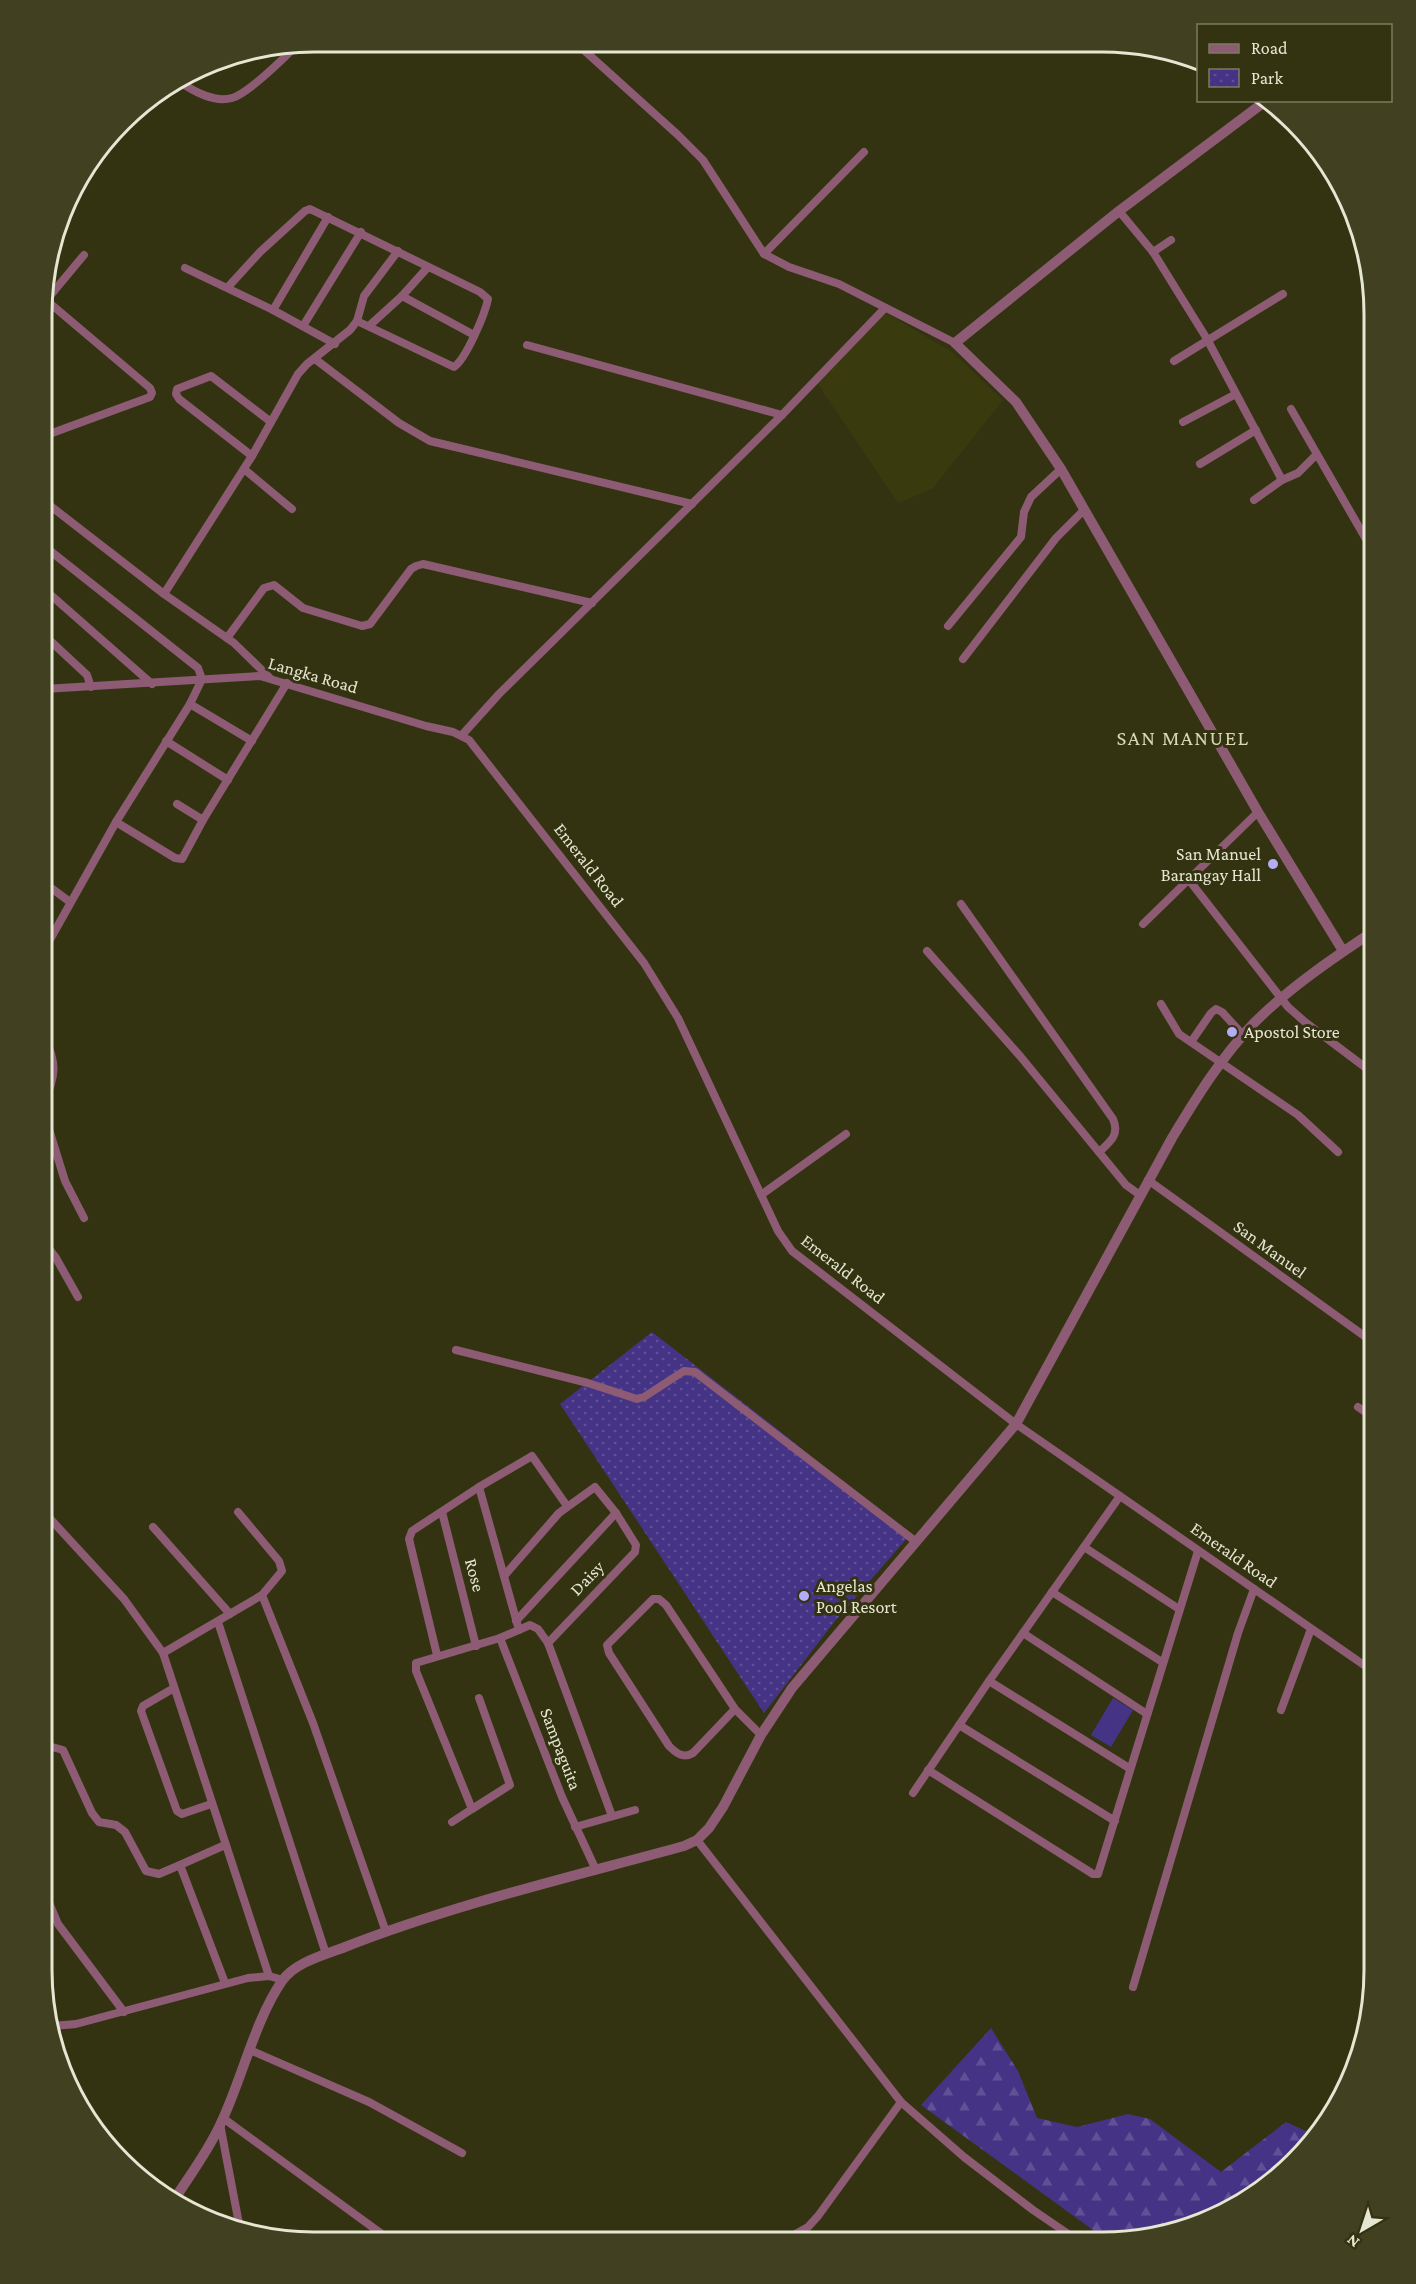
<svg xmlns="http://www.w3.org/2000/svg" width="1416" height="2284" font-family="'Crimson Pro',serif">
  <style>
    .built { fill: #3a3a0f }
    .forest { fill: url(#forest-firs) }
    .park { fill: url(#park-dots) }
    .garden { fill: #453386 }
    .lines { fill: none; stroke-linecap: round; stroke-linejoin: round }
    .minor { stroke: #8d5c74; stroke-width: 8 }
    .tertiary { stroke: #8d5c74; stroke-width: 10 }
    .poi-dot { fill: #b5acf8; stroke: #331; stroke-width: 2 }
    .labels { text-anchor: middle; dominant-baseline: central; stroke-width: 6; stroke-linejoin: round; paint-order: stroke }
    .street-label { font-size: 18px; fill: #e6e7d3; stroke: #331 }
    .poi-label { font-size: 18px; fill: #e6e7d3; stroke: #331; text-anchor: start }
    .quarter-label { font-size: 21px; letter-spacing: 1.5px; fill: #d7d8b1; stroke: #331 }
    .rim { fill: none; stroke: #e6e7d3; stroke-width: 3 }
  </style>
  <defs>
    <pattern id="forest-firs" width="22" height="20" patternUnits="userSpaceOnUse" patternTransform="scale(1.5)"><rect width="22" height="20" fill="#453386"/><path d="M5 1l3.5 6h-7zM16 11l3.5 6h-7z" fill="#605196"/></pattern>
    <pattern id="park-dots" width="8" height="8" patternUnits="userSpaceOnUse" patternTransform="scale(1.5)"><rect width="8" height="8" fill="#453386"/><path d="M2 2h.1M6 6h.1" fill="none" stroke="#605196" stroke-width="1.8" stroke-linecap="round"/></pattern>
  </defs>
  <rect width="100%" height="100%" fill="#331"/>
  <!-- built -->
  <polygon class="built" points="888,314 952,352 1003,400 932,489 898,503 817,383 884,315"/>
  <!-- forest -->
  <polygon class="forest" points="991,2028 1018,2071 1037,2118 1077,2127 1128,2114 1150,2119 1221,2172 1286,2122 1317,2136 1267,2186 1205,2221 1108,2241 921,2105"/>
  <!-- park -->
  <polygon class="park" points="652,1332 781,1432 909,1536 835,1621 764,1713 560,1404"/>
  <!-- garden -->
  <polygon class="garden" points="1113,1698 1133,1710 1111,1747 1091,1735"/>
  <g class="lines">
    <!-- minor -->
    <g class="minor">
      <polyline points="576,43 678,135 703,160 764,254 789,267 839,284 955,343"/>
      <path d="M180 82C193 91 215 103 232 98 249 93 283 59 297 45"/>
      <polyline points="184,85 207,65"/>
      <polyline points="1119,211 1153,252 1207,339 1282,480"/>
      <polyline points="1153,252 1171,240"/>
      <polyline points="764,254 864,152"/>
      <polyline points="185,268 273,310 335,344"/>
      <polyline points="44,283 54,291"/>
      <path d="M228 287 260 252 305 211 310 209 480 292 488 299C485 314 466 359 454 367L357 321"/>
      <polyline points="402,296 474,335"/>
      <polyline points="44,303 84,255"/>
      <polyline points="273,310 328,217"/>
      <polyline points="303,326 361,232"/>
      <polyline points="369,326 402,296 428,267"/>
      <polyline points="527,345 782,415"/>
      <polyline points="315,359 399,423 430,441 692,504"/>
      <polyline points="1174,361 1283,294"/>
      <polyline points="1291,409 1374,553"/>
      <polyline points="1183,422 1236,394"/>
      <polyline points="44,436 150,397 152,393 150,388 46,300"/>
      <polyline points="252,456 179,399 176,394 177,389 211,376 271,422"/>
      <polyline points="1200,464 1256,430"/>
      <polyline points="244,469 292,509"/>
      <polyline points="1254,500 1282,480 1298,473 1316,455"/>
      <polyline points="44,501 164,594 234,643 270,678"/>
      <polyline points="44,589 152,684"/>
      <polyline points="164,594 252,456 298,374 307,364 350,330 357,321 364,296 398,251"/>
      <polyline points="948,626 1021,537 1024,512 1031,497 1061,469"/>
      <polyline points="44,635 87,675 91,687"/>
      <polyline points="227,638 264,588 274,585 303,608 362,626 370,624 411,569 416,566 423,564 592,603"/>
      <polyline points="963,659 1056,538 1084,510"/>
      <polyline points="44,689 260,676 426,726 453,732 469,740 644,963 678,1018 778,1231 792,1251 1016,1424 1374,1672"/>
      <polyline points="190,704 252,741"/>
      <polyline points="462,735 499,694 782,415 885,308"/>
      <polyline points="166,741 228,780"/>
      <polyline points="177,804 203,820"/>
      <polyline points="116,822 175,858 182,859 203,820 287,683"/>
      <polyline points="1189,880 1288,1007 1305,1022 1374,1074"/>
      <polyline points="43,882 70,902"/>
      <path d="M961 904 1113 1119C1120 1135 1110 1142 1099 1152"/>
      <polyline points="1143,924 1258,812"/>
      <polyline points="927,951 1020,1056 1126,1185 1140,1195"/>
      <polyline points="43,952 116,822 190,704 202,679 198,668 44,546"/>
      <polyline points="1161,1004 1179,1034 1298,1115 1338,1152"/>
      <polyline points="1191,1042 1211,1013 1216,1009 1222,1012 1243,1035"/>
      <path d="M43 1105C56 1076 58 1063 43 1035"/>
      <polyline points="43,1110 65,1181 84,1218"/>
      <polyline points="1148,1180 1374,1343"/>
      <polyline points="761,1195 846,1134"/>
      <polyline points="43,1241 56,1258 78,1297"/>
      <polyline points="456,1350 588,1383 637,1399 644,1397 684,1371 695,1372 915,1541"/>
      <polyline points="1358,1407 1374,1418"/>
      <polyline points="479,1487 519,1630"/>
      <polyline points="43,1511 124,1599 163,1653 269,1976"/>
      <polyline points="442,1512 476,1646"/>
      <polyline points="153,1527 230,1614"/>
      <polyline points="1084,1547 1179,1609"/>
      <polyline points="504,1576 559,1513 595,1487 616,1513 636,1545 635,1552 548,1643 612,1816"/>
      <polyline points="1052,1592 1162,1662"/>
      <polyline points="262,1595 313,1723 386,1932"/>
      <polyline points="516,1621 616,1513"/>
      <polyline points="218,1622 326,1954"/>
      <polyline points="1023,1633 1147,1714"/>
      <polyline points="500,1638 562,1797 596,1870"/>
      <polyline points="163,1653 262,1595 282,1571 279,1561 238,1512"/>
      <polyline points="437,1655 409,1539 412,1531 479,1487 532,1456 567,1506"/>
      <polyline points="989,1681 1129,1768"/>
      <polyline points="174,1688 143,1706 141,1711 177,1811 182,1814 211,1804"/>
      <path d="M735 1709 693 1753C683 1759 676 1753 669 1746L609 1653 607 1645 653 1599H659L666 1605 735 1709 761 1735"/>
      <polyline points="1281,1710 1311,1629"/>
      <polyline points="959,1725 1115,1821"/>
      <polyline points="42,1752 52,1747 63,1750 92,1813 99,1822 116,1825 125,1832 146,1871 159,1874 180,1865"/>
      <polyline points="928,1770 1093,1874 1098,1874 1198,1551"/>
      <polyline points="913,1793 989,1681 1120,1496"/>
      <polyline points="472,1809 510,1785 479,1698"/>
      <polyline points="452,1822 472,1809 416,1671 416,1663 500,1638 530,1625 538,1629 548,1643"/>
      <polyline points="575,1827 635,1810"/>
      <polyline points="697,1840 901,2102 964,2157 1033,2210 1080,2242"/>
      <polyline points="225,1845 180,1865 225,1983"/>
      <polyline points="42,1886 58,1924 124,2012"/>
      <polyline points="1133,1987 1238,1633 1254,1589"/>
      <polyline points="53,2026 76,2024 248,1978 269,1976 283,1980"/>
      <polyline points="250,2050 369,2102 462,2153"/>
      <polyline points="223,2118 390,2240"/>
      <polyline points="220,2124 240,2229"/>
      <polyline points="783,2241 808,2227 818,2216 901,2102"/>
    </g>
    <!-- tertiary -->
    <g class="tertiary">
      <polyline points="1267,100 1119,211 955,343 1016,402 1061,469 1258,812 1343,951"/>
      <path d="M174 2200C190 2175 209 2150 221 2123 242 2079 255 2020 282 1981 295 1962 325 1955 345 1947 455 1904 571 1877 684 1846L697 1840 709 1828 723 1807 761 1735 792 1688 1016 1424 1172 1138C1196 1098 1222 1056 1254 1023 1289 988 1333 958 1374 931"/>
    </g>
  </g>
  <!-- markers -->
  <g class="poi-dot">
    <circle cx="1273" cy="864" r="6"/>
    <circle cx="1232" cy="1032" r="6"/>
    <circle cx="804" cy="1596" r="6"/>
  </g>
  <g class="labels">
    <!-- street labels -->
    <g class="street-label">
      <text transform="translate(313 675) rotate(16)">Langka Road</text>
      <text transform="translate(589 865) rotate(52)">Emerald Road</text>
      <text transform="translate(1270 1249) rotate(36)">San Manuel</text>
      <text transform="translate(843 1269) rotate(38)">Emerald Road</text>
      <text transform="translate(1234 1555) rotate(35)">Emerald Road</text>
      <text transform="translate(475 1575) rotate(75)">Rose</text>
      <text transform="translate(587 1578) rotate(-46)">Daisy</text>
      <text transform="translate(561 1749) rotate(69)">Sampaguita</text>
    </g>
    <!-- poi labels -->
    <g class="poi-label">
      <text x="1261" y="854" text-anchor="end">San Manuel<tspan x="1261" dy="21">Barangay Hall</tspan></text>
      <text x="1244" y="1032">Apostol Store</text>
      <text x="816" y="1586">Angelas<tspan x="816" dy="21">Pool Resort</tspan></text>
    </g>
    <!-- quarter labels -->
    <g class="quarter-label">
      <text x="1183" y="738">SAN MANUEL</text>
    </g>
  </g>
  <!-- crop -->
  <path d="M0 0H1416V2284H0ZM314 52H1102A262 262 0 0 1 1364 314V1970A262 262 0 0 1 1102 2232H314A262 262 0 0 1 52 1970V314A262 262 0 0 1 314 52Z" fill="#414121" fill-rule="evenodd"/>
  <path class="rim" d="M314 52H1102A262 262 0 0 1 1364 314V1970A262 262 0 0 1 1102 2232H314A262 262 0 0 1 52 1970V314A262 262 0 0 1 314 52Z"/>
  <!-- legend -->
  <rect x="1197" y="24" width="195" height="78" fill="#333311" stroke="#7b7b5f" stroke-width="1.5"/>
  <rect x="1209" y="44" width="30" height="9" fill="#8d5c74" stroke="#7b7b5f" stroke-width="1.5"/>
  <text x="1251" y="54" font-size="18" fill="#e6e7d3">Road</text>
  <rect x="1209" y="69" width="30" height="18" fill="url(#park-dots)" stroke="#7b7b5f" stroke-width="1.5"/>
  <text x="1251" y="84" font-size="18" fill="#e6e7d3">Park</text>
  <!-- north arrow -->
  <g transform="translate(1362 2230) rotate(219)" stroke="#333311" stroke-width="4.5" paint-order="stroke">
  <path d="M0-4.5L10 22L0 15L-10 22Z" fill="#e6e7d3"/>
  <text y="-9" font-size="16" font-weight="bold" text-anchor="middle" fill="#e6e7d3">N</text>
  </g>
</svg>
